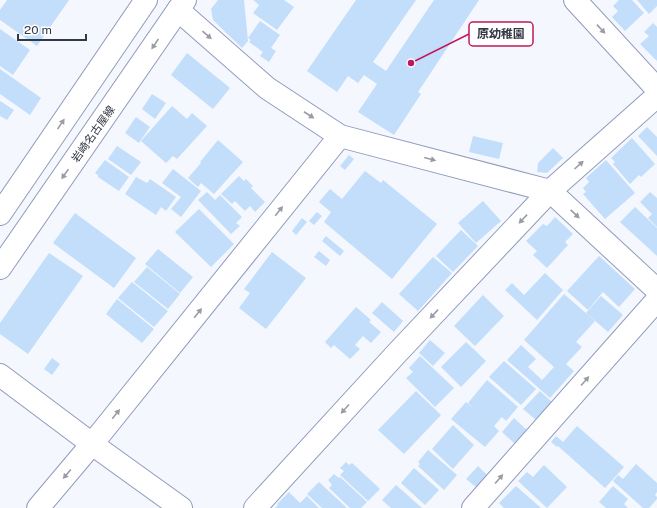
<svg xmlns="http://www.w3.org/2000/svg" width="657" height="508" font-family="'Public Sans','Noto Sans JP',sans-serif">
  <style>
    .building { fill: #c2defb }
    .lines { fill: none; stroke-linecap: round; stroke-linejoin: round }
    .minor-casing { stroke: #909bbc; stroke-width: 24 }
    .tertiary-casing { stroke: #909bbc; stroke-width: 24 }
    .secondary-casing { stroke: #909bbc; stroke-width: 24 }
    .minor { stroke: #fff; stroke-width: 22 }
    .tertiary { stroke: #fff; stroke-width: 22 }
    .secondary { stroke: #fff; stroke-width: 22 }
    .oneway { fill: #999ca2 }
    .labels { text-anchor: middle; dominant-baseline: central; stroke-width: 3; stroke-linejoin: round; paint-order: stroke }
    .street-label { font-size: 11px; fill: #333845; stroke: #fff }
    .leader { fill: none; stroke: #c2185b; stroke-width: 1.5 }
    .callout-dot { fill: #c2185b; stroke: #fff; stroke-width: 1.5 }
    .callout { fill: #fff; stroke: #c2185b; stroke-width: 1.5 }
    .callout-label { font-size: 12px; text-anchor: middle; font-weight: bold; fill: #333845 }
  </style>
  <rect width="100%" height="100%" fill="#f4f7fe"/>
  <!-- building -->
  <g class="building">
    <polygon points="7,0 69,0 37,46 0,20 0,10"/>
    <polygon points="218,0 244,0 248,41 242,48 213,20 211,9"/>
    <polygon points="253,0 284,0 294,7 277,30 253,13 259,5"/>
    <polygon points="356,0 416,0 373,62 386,71 434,0 479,0 418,92 421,94 394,135 358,112 377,84 364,75 358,83 348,76 337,92 307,71"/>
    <polygon points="619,0 632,0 644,13 625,31 612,17 618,11 613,6"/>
    <polygon points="637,0 657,0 657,6 649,14"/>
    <polygon points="260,21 280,35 271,48 276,51 269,62 260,56 263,52 249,42 251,40 248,38"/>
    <polygon points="653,23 657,27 657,61 640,44 649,36 644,32"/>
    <polygon points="0,29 30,50 13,75 0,66"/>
    <polygon points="187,53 230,88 213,109 171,75"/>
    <polygon points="0,69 41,98 30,115 0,94"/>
    <polygon points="152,94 166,103 155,119 142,109"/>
    <polygon points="0,101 14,110 7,120 0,116"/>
    <polygon points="172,106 187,119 192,113 207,126 177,159 173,156 166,163 141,141"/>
    <polygon points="136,117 150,127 139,143 125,133"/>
    <polygon points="647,127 657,137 657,156 638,136"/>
    <polygon points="473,136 503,143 499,159 469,152"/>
    <polygon points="632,138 655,164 641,177 639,175 630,184 613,164 615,162 611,158"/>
    <polygon points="218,140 243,162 214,194 201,183 198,187 188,178 201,163 200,162"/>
    <polygon points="117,146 141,162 131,175 108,159"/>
    <polygon points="553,148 563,158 547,173 537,172 538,163"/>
    <polygon points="349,155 354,159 345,170 340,166"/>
    <polygon points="105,160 129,177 119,191 98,177 98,175 95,173"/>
    <polygon points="606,160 635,193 605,219 583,194 586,192 583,188 589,182 586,178"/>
    <polygon points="173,169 201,191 181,217 171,209 181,197 162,183"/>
    <polygon points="365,171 381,183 383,180 437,224 392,279 324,222 331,212 319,202 330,189 342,199"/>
    <polygon points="239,176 244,181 246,179 253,186 251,188 265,202 255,212 250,206 245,211 235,201 232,204 221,194"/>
    <polygon points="136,177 147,183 150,179 176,197 166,211 161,207 156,215 125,194"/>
    <polygon points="207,192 215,200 220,195 242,217 236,223 240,226 231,234 198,200"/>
    <polygon points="650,192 657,198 657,227 648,218 652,214 640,202"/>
    <polygon points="483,201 501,221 476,243 458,223"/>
    <polygon points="635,207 657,228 657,256 620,222"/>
    <polygon points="199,209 234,244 211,267 175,232"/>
    <polygon points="317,212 322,216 314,225 309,221"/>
    <polygon points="75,213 136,258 114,288 53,243"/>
    <polygon points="555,217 573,234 565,242 568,245 547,268 533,255 537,251 526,241 543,224 547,226"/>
    <polygon points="302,218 307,222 296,235 292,231"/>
    <polygon points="461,230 478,246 453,272 436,256"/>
    <polygon points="326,236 344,251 340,256 322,241"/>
    <polygon points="158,249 193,277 180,293 145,264"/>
    <polygon points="319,251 330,260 326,266 314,257"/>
    <polygon points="272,252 306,278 266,329 239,308 250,293 244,289"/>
    <polygon points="49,253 83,276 28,354 0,334 0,323"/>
    <polygon points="599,256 635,289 619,307 603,292 588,310 567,291"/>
    <polygon points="433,257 452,273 418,311 399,294"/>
    <polygon points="147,267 180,294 168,309 134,282"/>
    <polygon points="545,273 563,290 537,320 505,290 512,283 524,295"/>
    <polygon points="132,282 168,311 154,327 118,298"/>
    <polygon points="564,294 595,321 576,342 582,347 566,364 574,371 550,398 507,360 521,345 536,359 528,367 542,380 554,367 524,340"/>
    <polygon points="483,295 504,316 475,346 454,326"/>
    <polygon points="601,296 623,315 608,332 586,313"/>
    <polygon points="117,299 154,329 142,343 106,314"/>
    <polygon points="382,302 403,321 394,332 372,313"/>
    <polygon points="356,307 371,320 369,322 381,332 371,343 363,336 355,345 360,349 350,359 334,345 331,348 325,342"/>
    <polygon points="430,340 445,353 433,366 419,353"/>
    <polygon points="466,342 486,361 461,387 441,367"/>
    <polygon points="420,356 454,388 435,407 406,378 413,372 409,368"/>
    <polygon points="52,358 60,364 52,375 44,369"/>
    <polygon points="504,361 536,389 521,405 489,377"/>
    <polygon points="487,380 518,407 506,421 502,417 494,426 499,431 485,447 451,419 466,402 475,410 468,403"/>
    <polygon points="416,391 441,415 404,454 378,430"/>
    <polygon points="540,391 553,403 537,421 523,409"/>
    <polygon points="514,418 527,430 515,444 502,432"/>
    <polygon points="453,425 474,445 453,469 432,449"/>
    <polygon points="577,426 624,467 605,488 558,446 557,447 551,442 556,436 563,442"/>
    <polygon points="428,450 457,475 444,490 418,466 420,464 418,462"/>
    <polygon points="346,462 349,465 352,463 380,489 368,501 340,475 344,471 340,468"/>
    <polygon points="636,464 657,483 657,492 655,495 657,497 657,499 649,508 643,508 613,481 618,475 623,479"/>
    <polygon points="544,465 567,487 547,508 518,481 527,472 533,477"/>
    <polygon points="478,466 488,476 477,488 466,479"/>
    <polygon points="414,468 439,490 425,505 401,483"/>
    <polygon points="334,474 339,478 340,477 367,502 361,508 350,508 329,488 332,485 328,480"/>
    <polygon points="319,482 347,508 322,508 307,494"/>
    <polygon points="396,485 422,508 391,508 382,500"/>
    <polygon points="516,486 541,508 504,508 499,503"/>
    <polygon points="613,486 628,499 624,504 628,508 606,508 599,502"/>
    <polygon points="289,492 300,503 307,496 319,508 275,508 278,505 277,504"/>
  </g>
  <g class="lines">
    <!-- minor casing -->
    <g class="minor-casing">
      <g id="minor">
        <polyline points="575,0 657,89"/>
        <polyline points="178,10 267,88 340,136 550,191 657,290"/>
        <polyline points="38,508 92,444 340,136"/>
        <polyline points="255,508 397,353 550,191 657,96"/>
        <polyline points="473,508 657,300"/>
      </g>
    </g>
    <!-- tertiary casing -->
    <g class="tertiary-casing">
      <polyline id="tertiary" points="0,375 92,444 181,508"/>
    </g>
    <!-- secondary casing -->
    <g class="secondary-casing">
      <g id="secondary">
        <polyline points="0,214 146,0"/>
        <polyline points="0,268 185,0"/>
      </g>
    </g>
    <!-- minor -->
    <use href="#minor" class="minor"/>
    <!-- tertiary -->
    <use href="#tertiary" class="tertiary"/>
    <!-- secondary -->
    <use href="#secondary" class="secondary"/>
  </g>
  <!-- one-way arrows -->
  <defs><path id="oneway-solid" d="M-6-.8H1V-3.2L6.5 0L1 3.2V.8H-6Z"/></defs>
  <g class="oneway">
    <use href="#oneway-solid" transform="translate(601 29) rotate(47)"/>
    <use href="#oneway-solid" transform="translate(207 35) rotate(41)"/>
    <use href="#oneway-solid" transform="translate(155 44) rotate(124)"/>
    <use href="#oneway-solid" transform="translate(309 115) rotate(33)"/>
    <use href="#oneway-solid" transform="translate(61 124) rotate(-56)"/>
    <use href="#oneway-solid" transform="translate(430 159) rotate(15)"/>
    <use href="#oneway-solid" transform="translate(579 165) rotate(-42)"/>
    <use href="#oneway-solid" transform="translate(65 174) rotate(125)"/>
    <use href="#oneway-solid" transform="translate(279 211) rotate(-51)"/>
    <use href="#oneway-solid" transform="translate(575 214) rotate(43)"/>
    <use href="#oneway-solid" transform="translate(523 219) rotate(133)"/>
    <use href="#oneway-solid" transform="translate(198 313) rotate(-51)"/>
    <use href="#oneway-solid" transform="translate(434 314) rotate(133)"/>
    <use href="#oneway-solid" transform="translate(585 381) rotate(-49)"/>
    <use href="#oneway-solid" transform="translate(345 409) rotate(132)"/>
    <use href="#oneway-solid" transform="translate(116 414) rotate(-51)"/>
    <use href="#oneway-solid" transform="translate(67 474) rotate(130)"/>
    <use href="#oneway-solid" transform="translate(499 479) rotate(-49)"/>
  </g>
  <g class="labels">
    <!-- street labels -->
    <g class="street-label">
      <text transform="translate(93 134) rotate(-55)">岩崎名古屋線</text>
    </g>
  </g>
  <!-- callouts -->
  <path class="leader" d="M411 63L469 34"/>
  <circle class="callout-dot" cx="411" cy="63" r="4"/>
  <rect class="callout" x="469" y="22" width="64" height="24" rx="4"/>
  <g class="callout-label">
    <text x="501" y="38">原幼稚園</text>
  </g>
  <!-- scale -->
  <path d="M18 34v6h68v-6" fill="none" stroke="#333845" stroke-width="2"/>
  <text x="24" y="34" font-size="12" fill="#333845" stroke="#ffffff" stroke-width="3" paint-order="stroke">20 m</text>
</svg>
